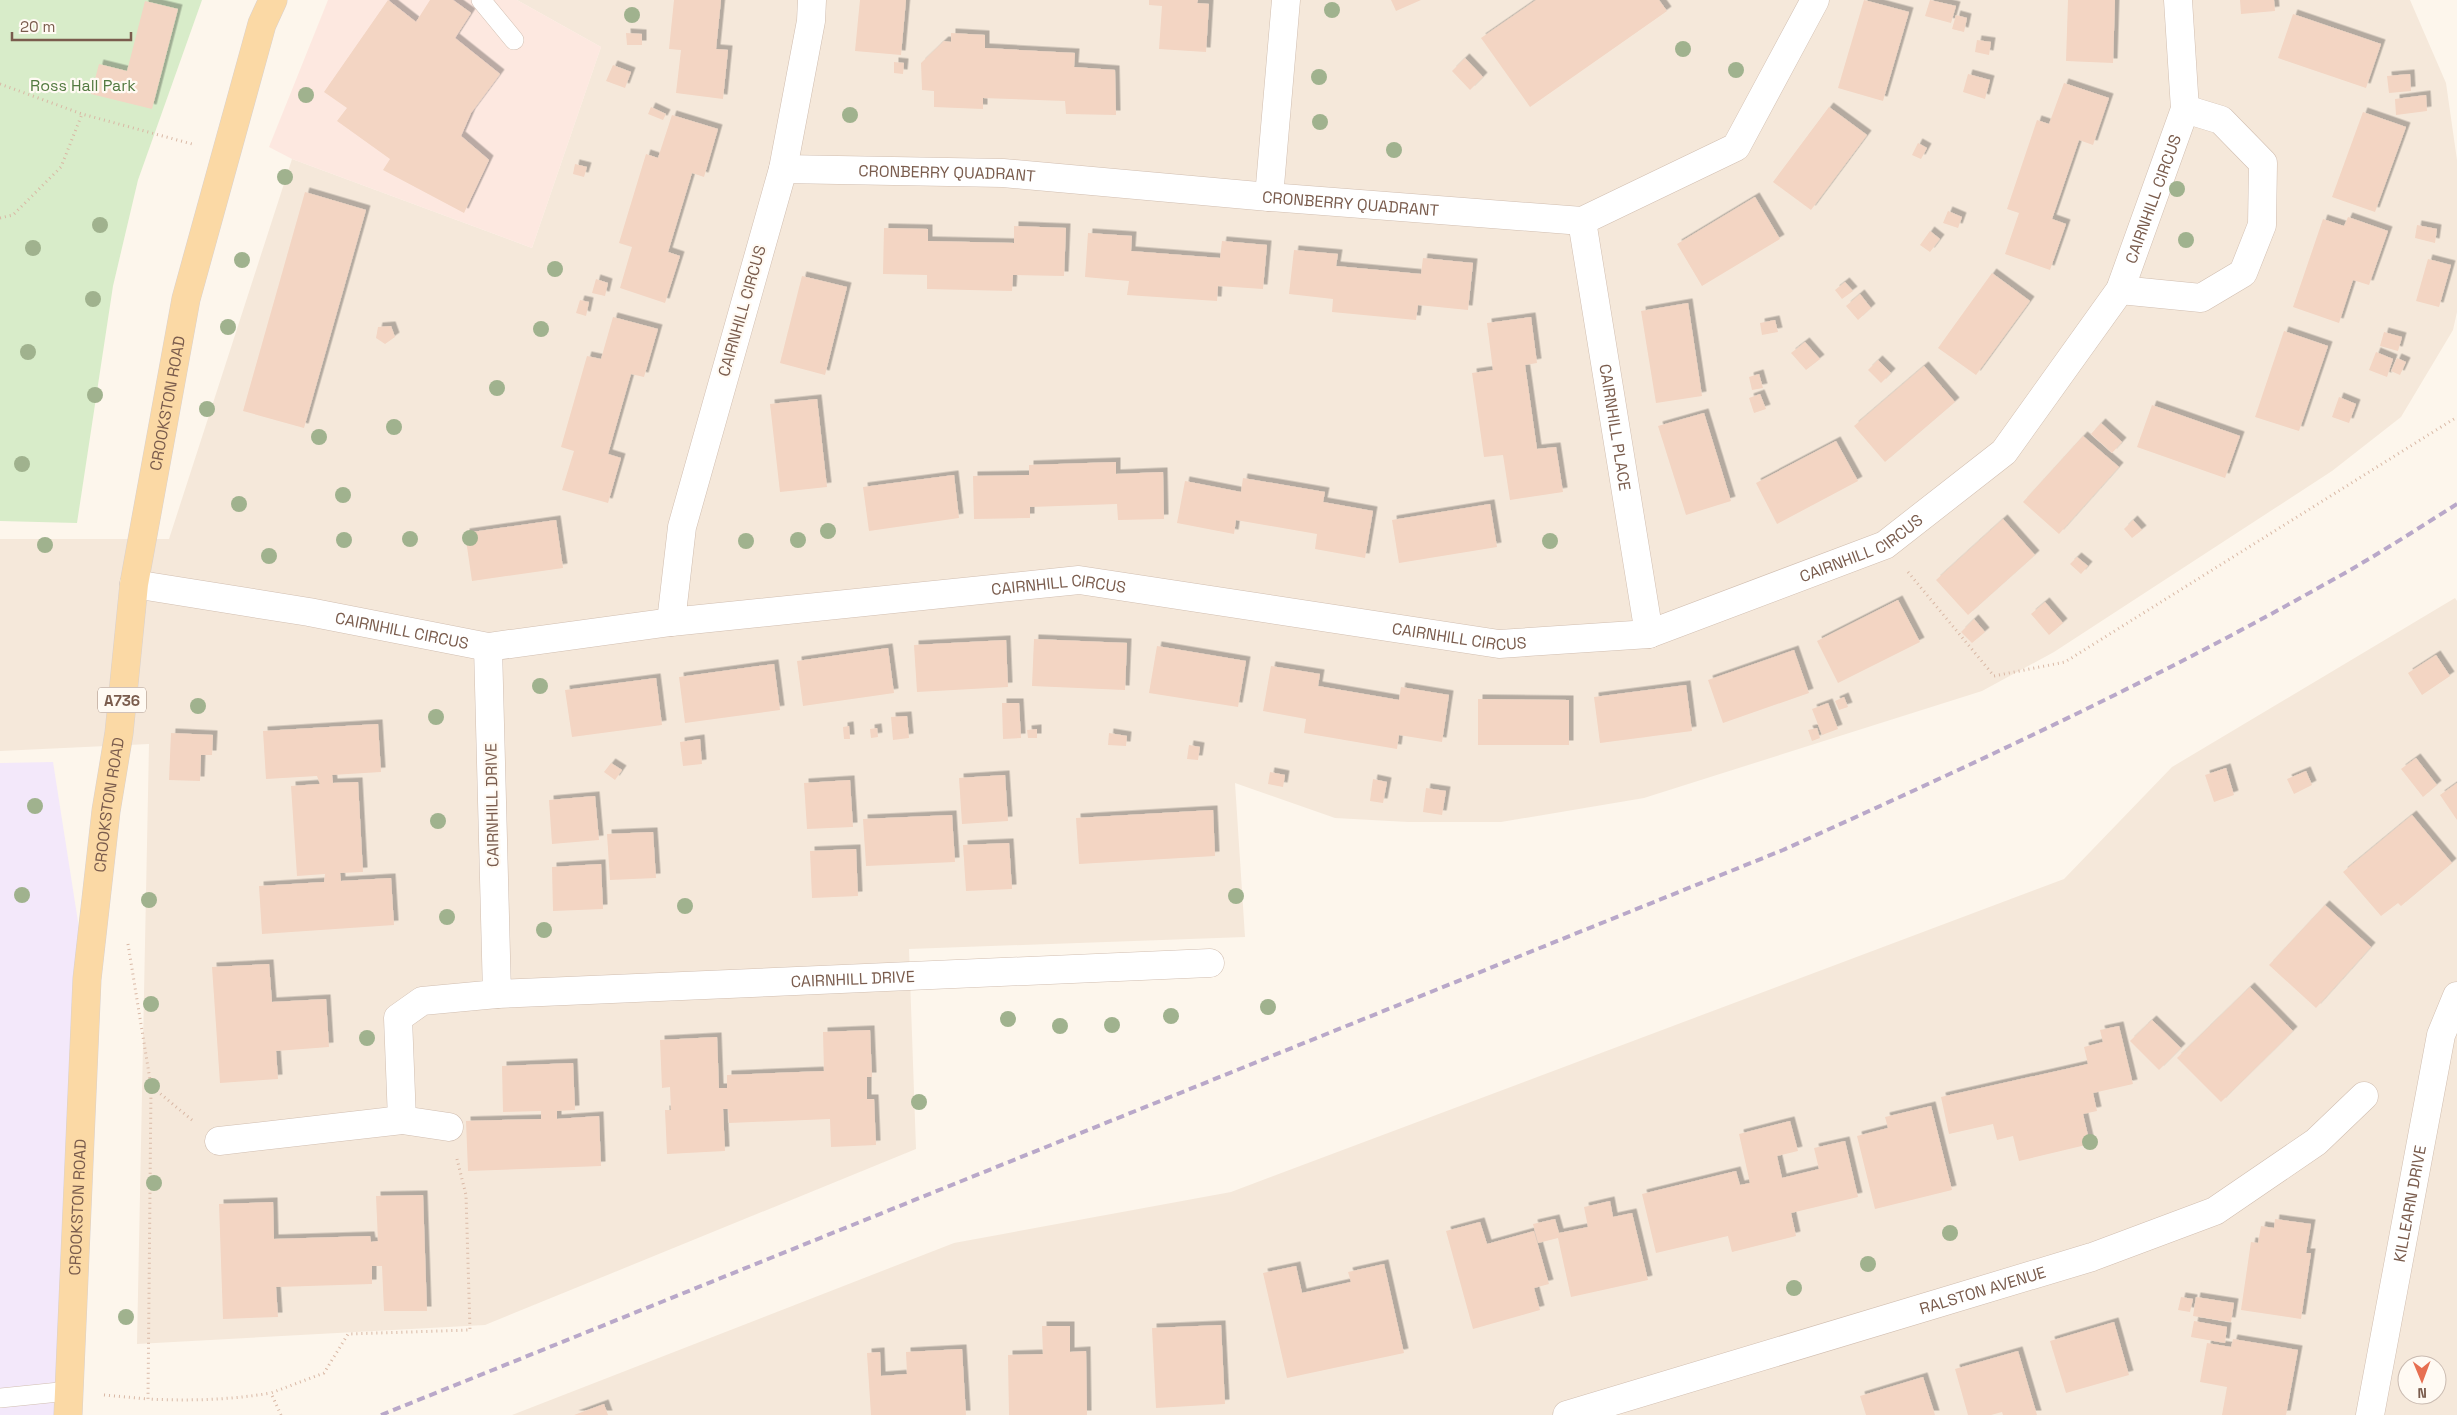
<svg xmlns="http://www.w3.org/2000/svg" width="2457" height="1415" font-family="'Space Grotesk',sans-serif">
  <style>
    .residential { fill: #f5e8da; fill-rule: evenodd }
    .commercial { fill: #fde8e0 }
    .education { fill: #f3e8fa }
    .green { fill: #d8ecc9 }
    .building { fill: #f3d5c3; filter: url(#shadow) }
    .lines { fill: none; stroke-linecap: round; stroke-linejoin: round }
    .lane-casing { stroke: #d1beb0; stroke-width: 20 }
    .street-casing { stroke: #d1beb0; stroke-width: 29 }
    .primary-casing { stroke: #dad1cd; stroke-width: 29 }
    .path { stroke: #d9b8a5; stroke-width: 3; stroke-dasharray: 1 4; stroke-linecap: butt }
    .lane { stroke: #fff; stroke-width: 19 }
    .street { stroke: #fff; stroke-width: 28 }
    .primary { stroke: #fbd9a5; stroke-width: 28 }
    .rail { stroke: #b9a8c9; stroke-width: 4; stroke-dasharray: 8 5; stroke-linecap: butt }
    .tree { fill: #a0b28e }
    .labels { text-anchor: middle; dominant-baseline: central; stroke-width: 4.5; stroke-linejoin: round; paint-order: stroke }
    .shield { fill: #fffaf3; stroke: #a28b7f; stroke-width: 1 }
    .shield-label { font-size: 15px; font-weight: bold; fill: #7a5c4d }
    .park-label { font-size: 16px; fill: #537a41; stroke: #fffaf3 }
    .street-label { font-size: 16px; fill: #7a5c4d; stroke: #fffaf3 }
  </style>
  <defs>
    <filter id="shadow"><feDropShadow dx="4.5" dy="-4.5" stdDeviation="0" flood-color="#0004"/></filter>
  </defs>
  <rect width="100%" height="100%" fill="#fdf6ec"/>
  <!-- residential -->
  <g class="residential">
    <polygon points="517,0 2410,0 2446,83 2457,160 2457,312 2453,330 2401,417 2332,471 2054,652 1982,691 1644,798 1501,822 1408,822 1335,818 1235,783 1245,937 909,949 916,1149 485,1325 137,1344 149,744 0,751 0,539 169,539 292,159 532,248 601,47"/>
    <path d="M2455 598 2457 601V1415H512L954 1243 1231 1192 2064 879 2172 767ZM2407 1365H2437V1395H2407Z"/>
  </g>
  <!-- commercial -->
  <polygon class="commercial" points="328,0 517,0 601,47 532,248 292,159 269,147"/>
  <!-- education -->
  <polygon class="education" points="53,762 87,979 69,1415 0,1415 0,763"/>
  <!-- green -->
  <polygon class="green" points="0,0 202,0 138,180 113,286 77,523 0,521"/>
  <!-- building -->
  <g class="building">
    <polygon points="388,0 416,22 430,0 453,0 471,13 455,38 500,74 471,113 461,136 489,160 464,213 383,170 390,159 337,121 347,108 324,92"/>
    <polygon points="674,0 721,0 716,49 728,50 723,99 676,93 681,50 669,49"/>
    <polygon points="860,0 906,0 901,55 855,51"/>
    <polygon points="1149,0 1198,0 1197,3 1209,4 1206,52 1159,49 1162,6 1149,5"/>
    <polygon points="1391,0 1421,0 1396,11"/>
    <polygon points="1536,0 1659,0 1667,11 1530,107 1481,38"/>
    <polygon points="1864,0 1909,12 1883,101 1838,88"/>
    <polygon points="1930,0 1956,6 1951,23 1925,16"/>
    <polygon points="2068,0 2115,0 2113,63 2066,61"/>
    <polygon points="2240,0 2274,0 2275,11 2241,14"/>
    <polygon points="145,1 178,9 152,109 91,94 99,64 127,71"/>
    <polygon points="2293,14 2381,44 2366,88 2278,58"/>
    <polygon points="1956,15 1967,18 1964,32 1952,29"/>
    <polygon points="626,33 642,34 642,45 627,45"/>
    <polygon points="951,33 985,35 985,48 1075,53 1074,67 1115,70 1116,115 1066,114 1065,101 983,98 983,109 934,107 934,91 922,90 921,63 944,41 951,42"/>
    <polygon points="1977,40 1991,42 1989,55 1975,52"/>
    <polygon points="1465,58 1483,77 1470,90 1452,71"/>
    <polygon points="894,62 904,63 903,74 894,73"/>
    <polygon points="613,65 631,72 625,88 606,81"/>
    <polygon points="1968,74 1990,80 1985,99 1963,92"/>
    <polygon points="2410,74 2411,91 2389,93 2387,76"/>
    <polygon points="2064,83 2109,98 2093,145 2079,140 2052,219 2066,224 2050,270 2005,254 2019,213 2007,209 2037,120 2049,124"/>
    <polygon points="2426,95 2427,111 2396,115 2395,99"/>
    <polygon points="651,107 666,114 663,120 648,114"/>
    <polygon points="1829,107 1867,135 1811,210 1773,182"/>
    <polygon points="2363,112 2406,127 2375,212 2332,197"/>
    <polygon points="672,115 718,129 704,177 692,173 668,252 680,256 665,303 620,288 632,247 619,243 646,154 658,158"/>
    <polygon points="1918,143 1927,148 1921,159 1912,155"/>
    <polygon points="575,164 587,167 584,177 573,174"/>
    <polygon points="305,192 366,210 304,428 243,411"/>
    <polygon points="1755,197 1780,239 1702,286 1677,244"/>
    <polygon points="1948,211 1962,217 1958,228 1943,223"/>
    <polygon points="2348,217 2388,231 2369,285 2353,280 2339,323 2293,307 2323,219 2344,226"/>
    <polygon points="2417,225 2437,229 2435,243 2415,238"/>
    <polygon points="1014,226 1066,228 1064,276 1013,275 1012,291 927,289 927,275 883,274 884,228 928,229 928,241 1014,243"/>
    <polygon points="1930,231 1940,239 1930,252 1920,245"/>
    <polygon points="1088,233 1132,236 1131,251 1220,258 1222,241 1267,245 1263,289 1218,286 1217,301 1127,295 1129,281 1085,277"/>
    <polygon points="1294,250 1338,254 1336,266 1421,274 1423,258 1473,263 1468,310 1418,305 1416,320 1332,312 1333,299 1289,294"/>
    <polygon points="2428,259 2451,265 2439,307 2416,301"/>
    <polygon points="1992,273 2030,301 1976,375 1938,348"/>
    <polygon points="802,276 847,287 825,375 780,363"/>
    <polygon points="596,279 608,283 605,296 592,293"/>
    <polygon points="1845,282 1853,291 1842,299 1835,290"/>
    <polygon points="1860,294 1871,308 1858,320 1846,306"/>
    <polygon points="580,300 589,302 586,316 576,313"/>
    <polygon points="1688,303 1702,396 1656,403 1641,311"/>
    <polygon points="613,317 658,329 644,377 631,374 608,454 621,458 608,503 562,490 574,451 561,447 587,356 601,359"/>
    <polygon points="1531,317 1537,363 1525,365 1537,449 1556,447 1563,492 1510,500 1503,455 1484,457 1472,373 1493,370 1487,323"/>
    <polygon points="1775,320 1778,332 1762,335 1760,323"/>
    <polygon points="391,326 395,337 385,344 376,338 378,327"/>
    <polygon points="2284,331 2328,346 2299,431 2255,417"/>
    <polygon points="2384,332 2402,337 2398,351 2380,346"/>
    <polygon points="1805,342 1820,359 1806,370 1791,353"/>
    <polygon points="2376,352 2393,359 2387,377 2369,370"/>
    <polygon points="2397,358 2406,362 2400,375 2391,371"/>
    <polygon points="1878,360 1891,373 1881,383 1868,370"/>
    <polygon points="1924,366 1955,402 1885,462 1854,426"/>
    <polygon points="1759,374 1763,388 1752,390 1749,377"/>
    <polygon points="1760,394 1766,409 1754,413 1749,398"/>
    <polygon points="2339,397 2356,404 2349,423 2332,417"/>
    <polygon points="817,399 827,487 780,492 770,404"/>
    <polygon points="2152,405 2240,436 2225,478 2137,447"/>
    <polygon points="1704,413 1731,501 1686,515 1658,426"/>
    <polygon points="2101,423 2122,442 2112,453 2091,434"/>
    <polygon points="2083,436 2119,467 2059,534 2023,502"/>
    <polygon points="1836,441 1858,481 1777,524 1756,483"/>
    <polygon points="1116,462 1116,474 1163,472 1164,519 1118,520 1117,504 1030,507 1030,518 974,519 973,476 1029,475 1029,465"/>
    <polygon points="954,475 959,518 869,531 863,487"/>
    <polygon points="1243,478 1325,492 1323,502 1373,511 1365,558 1315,549 1317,534 1236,520 1234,534 1177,523 1185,481 1241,492"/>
    <polygon points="1490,504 1497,547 1399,563 1392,520"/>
    <polygon points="2003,519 2035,555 1968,615 1936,580"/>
    <polygon points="556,520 563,568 472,581 465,533"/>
    <polygon points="2133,520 2142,530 2132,538 2124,529"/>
    <polygon points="2077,557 2088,566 2081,574 2070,564"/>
    <polygon points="1898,600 1920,642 1838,683 1817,641"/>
    <polygon points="2045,602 2063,623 2049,635 2031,614"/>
    <polygon points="1974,619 1985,632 1972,643 1961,632"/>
    <polygon points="1034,639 1127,643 1125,690 1032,686"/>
    <polygon points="1006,640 1008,687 917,692 914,645"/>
    <polygon points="1157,646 1246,661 1238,707 1149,693"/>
    <polygon points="888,648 894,693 803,706 797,661"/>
    <polygon points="1794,650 1809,693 1723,723 1708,680"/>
    <polygon points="2436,655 2450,676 2422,695 2408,673"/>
    <polygon points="774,664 780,710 685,723 679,677"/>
    <polygon points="1271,666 1320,674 1318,686 1399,700 1401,687 1449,695 1442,742 1399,735 1397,749 1304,733 1306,719 1263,711"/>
    <polygon points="656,678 662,725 572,737 565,690"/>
    <polygon points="1686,685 1692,731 1600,743 1594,697"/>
    <polygon points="1844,697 1848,707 1839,710 1835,701"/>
    <polygon points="1478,699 1569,700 1569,745 1478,745"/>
    <polygon points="1002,703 1019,703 1021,738 1003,739"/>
    <polygon points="1828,703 1838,729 1822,735 1812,709"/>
    <polygon points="907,716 909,738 893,740 891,717"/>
    <polygon points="378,724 381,772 332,775 333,783 358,782 363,872 340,873 341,881 391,878 394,925 262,934 259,886 324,882 325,874 297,876 291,786 320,784 317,776 266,779 263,731"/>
    <polygon points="849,726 850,739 844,739 843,727"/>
    <polygon points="877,728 878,737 871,738 870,729"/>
    <polygon points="1817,728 1820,738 1812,741 1808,730"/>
    <polygon points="1037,729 1037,738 1028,738 1027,730"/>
    <polygon points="171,733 213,735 212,755 201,755 200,781 169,780"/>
    <polygon points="1109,733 1127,736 1126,746 1108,745"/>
    <polygon points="700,739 702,764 683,766 680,742"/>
    <polygon points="1189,745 1200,747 1198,760 1187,759"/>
    <polygon points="2416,758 2437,785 2423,797 2401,769"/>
    <polygon points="611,763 622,770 615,780 604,772"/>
    <polygon points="2226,768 2234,795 2214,802 2205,775"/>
    <polygon points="2306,771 2312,785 2294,794 2287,779"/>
    <polygon points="1270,772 1285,775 1283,787 1268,784"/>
    <polygon points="1005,775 1008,821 962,824 959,778"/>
    <polygon points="1373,779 1387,782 1383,803 1370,801"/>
    <polygon points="850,780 853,827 807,829 804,783"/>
    <polygon points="2457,783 2457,820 2440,795"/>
    <polygon points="1426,788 1446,791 1442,815 1423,812"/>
    <polygon points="595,796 599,840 552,844 549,800"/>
    <polygon points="1213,810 1215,856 1079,864 1076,818"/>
    <polygon points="952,815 955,862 866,866 863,819"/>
    <polygon points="2412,815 2452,863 2401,906 2398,903 2381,916 2343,872"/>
    <polygon points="653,832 656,878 610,880 607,834"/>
    <polygon points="1009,843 1012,889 966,891 963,845"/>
    <polygon points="856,849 858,896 812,898 810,851"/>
    <polygon points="601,864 603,909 553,911 552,867"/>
    <polygon points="2325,905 2371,947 2316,1008 2269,965"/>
    <polygon points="269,964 272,1002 326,999 329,1047 276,1051 278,1079 220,1083 212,967"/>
    <polygon points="2250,987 2293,1031 2221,1102 2177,1058"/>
    <polygon points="2152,1020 2181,1048 2159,1070 2130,1041"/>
    <polygon points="2119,1026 2133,1084 2093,1093 2097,1111 2083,1114 2090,1144 2019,1161 2013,1136 1997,1140 1993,1124 1949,1134 1941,1097 2088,1064 2084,1047 2103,1042 2100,1030"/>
    <polygon points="870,1030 872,1077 867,1077 867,1099 874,1099 876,1145 831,1147 830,1119 729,1123 728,1109 723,1109 725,1151 667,1154 665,1110 671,1110 670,1087 662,1088 660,1040 717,1037 719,1088 727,1088 727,1075 824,1071 823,1032"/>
    <polygon points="573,1063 575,1110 557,1111 557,1119 599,1116 601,1166 468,1171 466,1121 541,1119 541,1111 503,1112 502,1066"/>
    <polygon points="1931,1106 1952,1190 1875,1209 1857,1136 1888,1128 1885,1117"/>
    <polygon points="1790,1121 1798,1151 1777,1156 1782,1178 1819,1169 1814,1148 1845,1141 1858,1197 1791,1213 1796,1236 1732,1252 1728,1236 1656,1253 1642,1194 1736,1171 1740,1185 1750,1183 1739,1134"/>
    <polygon points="423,1195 427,1311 384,1311 382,1266 372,1266 372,1284 276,1287 278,1317 223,1319 219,1204 273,1202 274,1239 370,1236 371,1242 378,1241 376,1196"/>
    <polygon points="1610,1201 1613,1217 1632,1213 1648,1280 1571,1297 1558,1238 1538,1243 1533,1224 1555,1219 1559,1233 1588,1227 1584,1207"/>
    <polygon points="2275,1219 2311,1224 2306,1253 2311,1253 2301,1319 2241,1310 2251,1242 2258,1243 2261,1226 2274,1228"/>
    <polygon points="1480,1222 1487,1244 1534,1231 1549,1284 1534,1288 1540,1310 1473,1329 1446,1231"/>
    <polygon points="1384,1264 1404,1353 1287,1378 1263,1273 1296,1266 1302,1293 1351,1282 1348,1272"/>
    <polygon points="2181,1297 2193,1299 2190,1312 2178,1310"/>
    <polygon points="2196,1297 2234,1303 2231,1322 2193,1316"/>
    <polygon points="2194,1321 2227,1327 2225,1343 2191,1337"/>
    <polygon points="2114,1322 2129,1375 2066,1393 2050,1341"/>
    <polygon points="1221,1325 1225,1404 1156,1408 1152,1328"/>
    <polygon points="1042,1326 1070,1326 1070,1352 1086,1351 1087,1415 1009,1415 1008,1355 1043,1354"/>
    <polygon points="2233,1339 2298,1350 2286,1415 2222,1415 2227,1387 2200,1382 2207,1343 2231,1347"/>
    <polygon points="962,1349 966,1415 871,1415 867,1353 880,1352 881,1376 907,1374 906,1352"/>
    <polygon points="2018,1351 2037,1415 2003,1415 2002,1412 1991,1415 1968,1415 1955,1369"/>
    <polygon points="1923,1377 1935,1415 1866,1415 1860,1396"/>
    <polygon points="604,1404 608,1415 574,1415"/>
  </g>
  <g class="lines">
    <!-- lane casing -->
    <g class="lane-casing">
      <g id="lane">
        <polyline points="481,0 514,40"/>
        <polyline points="0,1398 69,1391"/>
      </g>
    </g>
    <!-- street casing -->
    <g class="street-casing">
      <g id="street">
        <path id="s1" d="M812 0 811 21 783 169 682 527 671 622 1079 580 1499 644 1649 634 1885 545 2004 452 2120 290 2185 109 2178 0"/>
        <path id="s2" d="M783 169 1003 173 1269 197 1582 221 1736 147 1815 0"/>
        <polyline points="1269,197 1286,0"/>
        <path id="s3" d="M1582 221 1649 634"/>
        <polyline points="2120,290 2201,298 2243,273 2262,225 2263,163 2221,120 2185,109"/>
        <path id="s4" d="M134 584 309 612 488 647 671 622"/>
        <path id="s5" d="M497 994 1210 963"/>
        <polyline points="402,1120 449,1127"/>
        <polyline points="219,1141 402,1120 398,1018 422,1001 497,994 488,647"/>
        <path id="s6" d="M1567 1415 2092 1257 2215 1211 2316 1142 2364 1096"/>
        <path id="s7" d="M2370 1415 2441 1035 2457 996"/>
      </g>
    </g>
    <!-- primary casing -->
    <g class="primary-casing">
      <g id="primary">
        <path id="s8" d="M68 1415 87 979 106 811 119 733 134 584 186 299 262 24 273 0"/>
      </g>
    </g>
    <!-- path -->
    <g class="path">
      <polyline points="0,84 82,114 192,144"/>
      <polyline points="0,218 13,215 61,167 82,114"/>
      <polyline points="1908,572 1994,676 2065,662 2457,417"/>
      <polyline points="128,944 151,1086"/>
      <path d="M192 1120 151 1086 148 1399C190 1401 229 1400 271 1393"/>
      <polyline points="104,1395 148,1399"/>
      <polyline points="281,1415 271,1393 324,1373 348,1334 470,1330 466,1195 457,1159"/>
    </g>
    <!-- lane -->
    <use href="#lane" class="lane"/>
    <!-- street -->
    <use href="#street" class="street"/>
    <!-- primary -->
    <use href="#primary" class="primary"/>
    <!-- rail -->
    <path class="rail" d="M381 1415 1783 850C1967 767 2150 683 2327 583 2371 559 2414 531 2457 504"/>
  </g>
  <!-- trees -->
  <g class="tree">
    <circle cx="1332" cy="10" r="8"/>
    <circle cx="632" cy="15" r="8"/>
    <circle cx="1683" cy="49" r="8"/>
    <circle cx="1736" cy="70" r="8"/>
    <circle cx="1319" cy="77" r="8"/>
    <circle cx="306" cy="95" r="8"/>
    <circle cx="850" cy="115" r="8"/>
    <circle cx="1320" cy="122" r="8"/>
    <circle cx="1394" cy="150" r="8"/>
    <circle cx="285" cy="177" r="8"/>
    <circle cx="2177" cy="189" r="8"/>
    <circle cx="100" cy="225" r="8"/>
    <circle cx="2186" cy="240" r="8"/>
    <circle cx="33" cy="248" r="8"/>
    <circle cx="242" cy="260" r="8"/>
    <circle cx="555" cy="269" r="8"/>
    <circle cx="93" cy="299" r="8"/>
    <circle cx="228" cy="327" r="8"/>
    <circle cx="541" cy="329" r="8"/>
    <circle cx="28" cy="352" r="8"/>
    <circle cx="497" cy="388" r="8"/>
    <circle cx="95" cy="395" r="8"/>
    <circle cx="207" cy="409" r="8"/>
    <circle cx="394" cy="427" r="8"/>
    <circle cx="319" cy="437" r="8"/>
    <circle cx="22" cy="464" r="8"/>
    <circle cx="343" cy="495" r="8"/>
    <circle cx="239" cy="504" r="8"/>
    <circle cx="828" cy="531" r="8"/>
    <circle cx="470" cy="538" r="8"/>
    <circle cx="410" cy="539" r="8"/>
    <circle cx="344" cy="540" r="8"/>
    <circle cx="798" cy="540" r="8"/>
    <circle cx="746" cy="541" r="8"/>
    <circle cx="1550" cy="541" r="8"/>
    <circle cx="45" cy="545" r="8"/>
    <circle cx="269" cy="556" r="8"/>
    <circle cx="540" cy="686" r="8"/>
    <circle cx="198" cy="706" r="8"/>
    <circle cx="436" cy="717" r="8"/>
    <circle cx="35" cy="806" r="8"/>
    <circle cx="438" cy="821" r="8"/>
    <circle cx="22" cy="895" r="8"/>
    <circle cx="1236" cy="896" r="8"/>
    <circle cx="149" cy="900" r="8"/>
    <circle cx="685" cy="906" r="8"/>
    <circle cx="447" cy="917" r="8"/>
    <circle cx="544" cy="930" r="8"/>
    <circle cx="151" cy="1004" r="8"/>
    <circle cx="1268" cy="1007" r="8"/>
    <circle cx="1171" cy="1016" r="8"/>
    <circle cx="1008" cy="1019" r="8"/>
    <circle cx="1112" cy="1025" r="8"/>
    <circle cx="1060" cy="1026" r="8"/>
    <circle cx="367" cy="1038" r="8"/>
    <circle cx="152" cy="1086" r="8"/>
    <circle cx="919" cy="1102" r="8"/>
    <circle cx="2090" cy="1142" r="8"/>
    <circle cx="154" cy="1183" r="8"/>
    <circle cx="1950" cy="1233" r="8"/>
    <circle cx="1868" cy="1264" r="8"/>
    <circle cx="1794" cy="1288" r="8"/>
    <circle cx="126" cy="1317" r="8"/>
  </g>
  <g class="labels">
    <!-- shield labels -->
    <rect class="shield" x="98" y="687.5" width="48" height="25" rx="4"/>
    <g class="shield-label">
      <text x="122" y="700">A736</text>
    </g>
    <!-- park labels -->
    <g class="park-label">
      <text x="83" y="85">Ross Hall Park</text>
    </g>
    <!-- street labels -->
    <g class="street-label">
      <text stroke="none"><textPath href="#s2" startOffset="164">CRONBERRY QUADRANT</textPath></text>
      <text stroke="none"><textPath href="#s1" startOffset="2324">CAIRNHILL CIRCUS</textPath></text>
      <text stroke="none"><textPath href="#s2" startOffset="569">CRONBERRY QUADRANT</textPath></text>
      <text transform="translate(742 311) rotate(-74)">CAIRNHILL CIRCUS</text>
      <text stroke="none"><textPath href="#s8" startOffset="1018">CROOKSTON ROAD</textPath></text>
      <text stroke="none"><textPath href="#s3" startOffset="209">CAIRNHILL PLACE</textPath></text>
      <text stroke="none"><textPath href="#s1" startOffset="1854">CAIRNHILL CIRCUS</textPath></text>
      <text stroke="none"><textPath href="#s1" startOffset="1029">CAIRNHILL CIRCUS</textPath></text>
      <text stroke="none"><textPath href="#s4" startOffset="272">CAIRNHILL CIRCUS</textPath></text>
      <text stroke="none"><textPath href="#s1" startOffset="1434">CAIRNHILL CIRCUS</textPath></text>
      <text stroke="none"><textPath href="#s8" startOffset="612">CROOKSTON ROAD</textPath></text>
      <text transform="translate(492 805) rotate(-91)">CAIRNHILL DRIVE</text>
      <text stroke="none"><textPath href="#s5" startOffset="356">CAIRNHILL DRIVE</textPath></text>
      <text stroke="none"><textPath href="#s7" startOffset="215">KILLEARN DRIVE</textPath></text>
      <text stroke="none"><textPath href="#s8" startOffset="208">CROOKSTON ROAD</textPath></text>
      <text stroke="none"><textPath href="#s6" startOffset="434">RALSTON AVENUE</textPath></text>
    </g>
  </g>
  <!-- north arrow -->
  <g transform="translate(2422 1380) rotate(179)"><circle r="24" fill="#fffaf3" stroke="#cabbb1"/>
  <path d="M0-4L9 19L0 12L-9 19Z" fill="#e76f51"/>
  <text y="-8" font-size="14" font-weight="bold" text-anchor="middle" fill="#7a5c4d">N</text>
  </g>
  <!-- scale -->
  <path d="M12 32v8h119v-8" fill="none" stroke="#7a5c4d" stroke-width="2.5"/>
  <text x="20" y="32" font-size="15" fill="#7a5c4d" stroke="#fffaf3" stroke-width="4" paint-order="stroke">20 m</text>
</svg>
